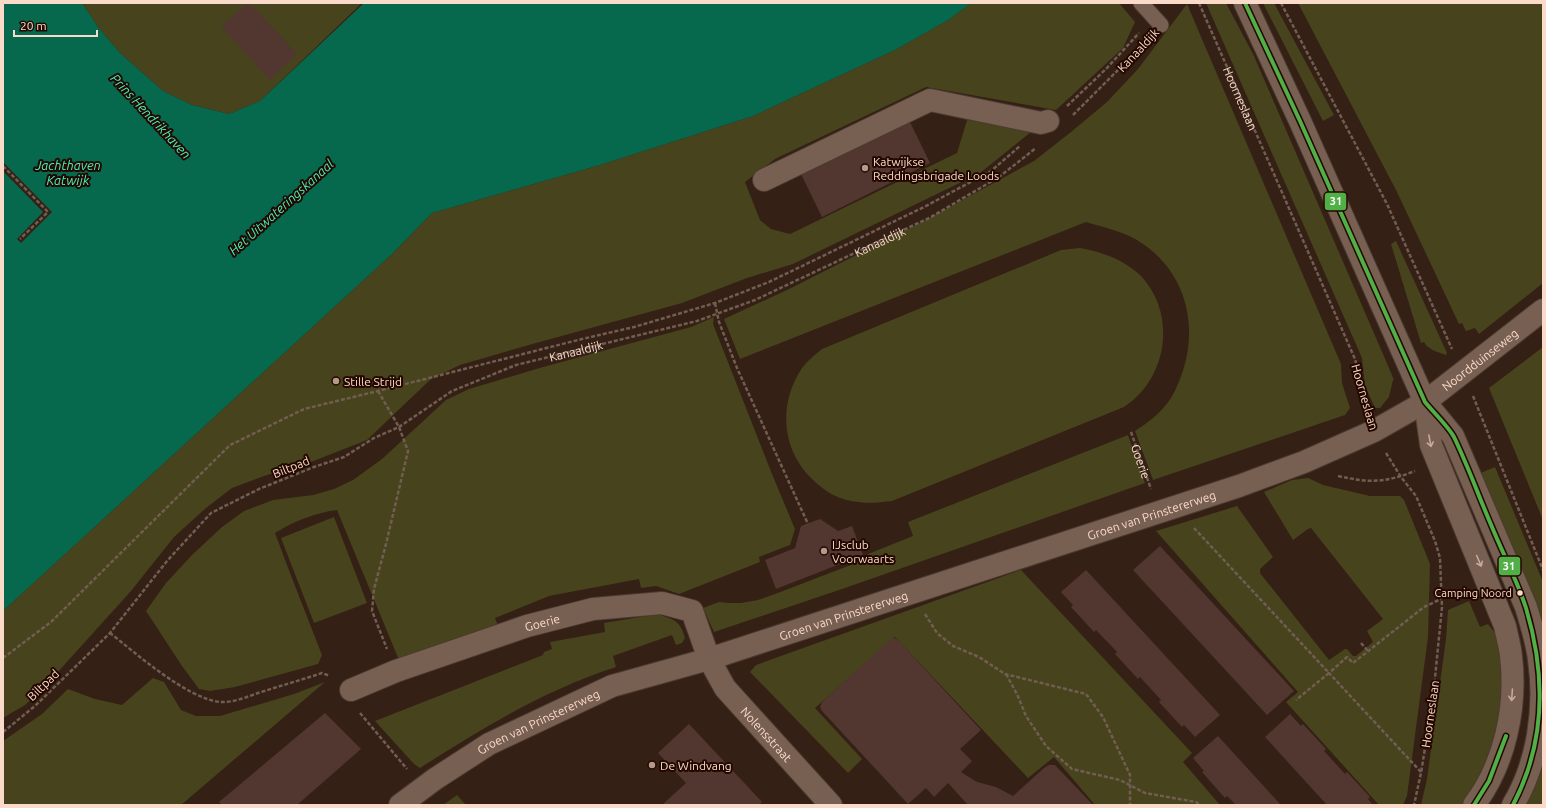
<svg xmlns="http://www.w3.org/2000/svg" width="1546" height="808" font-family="Ubuntu,sans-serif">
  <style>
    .green { fill: #47431d }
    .water { fill: #06694e }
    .pier { fill: #342015 }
    .building { fill: #523730 }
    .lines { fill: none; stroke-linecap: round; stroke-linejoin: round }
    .service-casing { stroke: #4b3a31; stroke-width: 17 }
    .minor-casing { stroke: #4b3a31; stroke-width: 24 }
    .tertiary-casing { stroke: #4b3a31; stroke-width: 24 }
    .path { stroke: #715d52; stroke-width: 2.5; stroke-dasharray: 4 2; stroke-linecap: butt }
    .service { stroke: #775f51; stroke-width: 15 }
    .minor { stroke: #775f51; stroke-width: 22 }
    .tertiary { stroke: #775f51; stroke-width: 22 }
    .bus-1-casing { stroke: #230800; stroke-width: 7 }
    .bus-1 { stroke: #50af46; stroke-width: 4 }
    .oneway { stroke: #c6a999 }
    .poi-dot { fill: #b5998a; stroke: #230800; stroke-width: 1.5 }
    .bus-dot { fill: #fadac9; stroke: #230800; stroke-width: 1.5 }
    .labels { text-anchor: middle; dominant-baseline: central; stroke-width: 4; stroke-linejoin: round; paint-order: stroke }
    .bus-label { font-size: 11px; fill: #fadac9; stroke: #230800; text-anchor: end }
    .street-label { font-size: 12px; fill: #fadac9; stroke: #230800 }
    .poi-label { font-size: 12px; fill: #fadac9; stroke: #230800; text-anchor: start }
    .water-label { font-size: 13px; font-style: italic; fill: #49f0bd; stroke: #230800 }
    .line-badge { stroke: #230800; stroke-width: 1.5 }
    .badge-label { font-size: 11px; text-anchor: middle; font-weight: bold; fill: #fff }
  </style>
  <rect width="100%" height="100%" fill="#342015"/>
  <!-- green -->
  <g class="green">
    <polygon points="82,3 362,3 260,101 229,114 192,105 163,91 120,53 98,27"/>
    <polygon points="971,3 1119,3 1135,22 1123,48 1056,110 926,87 775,159 745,182 760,220 771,229 790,234 957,153 969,114 1036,128 980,173 793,264 747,278 682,303 536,343 460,365 431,379 367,440 306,464 267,475 232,488 206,508 174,537 131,591 47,684 25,705 3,718 3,611 392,254 432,213 600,165 753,116 897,49 950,19"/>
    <polygon points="1206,3 1226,3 1254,56 1386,361 1394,380 1393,380 1389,397 1380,408 1375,408 1365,386 1362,358"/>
    <polygon points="1263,3 1274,3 1334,115 1323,121"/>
    <polygon points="1298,3 1543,3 1543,283 1479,334 1475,328 1466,331 1462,323 1459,324 1397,192"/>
    <path d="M1187 4 1341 364 1342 383 1350 408 1345 415 1153 480 1135 431C1149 422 1162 412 1171 398 1201 346 1195 280 1143 244 1126 232 1106 228 1086 222L740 359 724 319 787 290 924 221 1034 161 1071 132 1107 102 1138 69Z"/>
    <path d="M1396 241 1447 353 1446 355C1438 352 1428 350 1424 342L1421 343 1391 244Z"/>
    <path d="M1080 248C1103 252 1125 260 1142 277 1177 316 1167 379 1124 407L892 501C881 502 870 504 859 502 841 501 825 492 813 480 781 450 778 404 802 368 807 361 815 355 822 349L1061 250Z"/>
    <path d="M714 317 713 324 772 474 795 529 790 545 759 557 760 562 679 594 656 586 641 588 639 579 549 596 495 618 498 626 401 665 337 510C315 513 294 521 275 533L290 573 322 655 318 664 235 687 210 691 199 689 182 666 146 611 166 583 192 555 222 527 244 511 273 500 313 495 334 489 353 480 382 459 446 400 469 389 543 367 691 327Z"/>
    <polygon points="1543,347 1543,520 1489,388"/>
    <polygon points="1128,435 1145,483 845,588 714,632 703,608 719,602 729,603 741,603 758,600 775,594 869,558 868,554 913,536 908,522"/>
    <polygon points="1495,467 1543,582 1543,625 1478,474"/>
    <polygon points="1308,478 1323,485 1370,496 1400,496 1404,500 1430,564 1428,637 1407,796 1403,805 1379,805 1286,702 1298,692 1156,531 1237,506 1273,557 1260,569 1260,573 1329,660 1345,649 1347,649 1353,656 1356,656 1373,642 1367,631 1383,619 1311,528 1308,529 1293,540 1264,492 1292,480"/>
    <polygon points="334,517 367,603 314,623 281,538"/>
    <polygon points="1021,570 1192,753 1183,762 1220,805 1095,805 1054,757 1028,778 895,637 815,708 862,759 848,773 750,672 756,665"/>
    <polygon points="1469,601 1480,627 1488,624 1502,642 1506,651 1498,738 1465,805 1421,805 1427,779 1446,639 1448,610"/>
    <path d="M658 614C674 620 680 620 685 638L682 643 676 645 672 635 613 656 616 667C545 690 482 728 420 768L414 764 375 721 543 655 544 652 552 649 550 642 605 632 604 623Z"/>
    <polygon points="153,678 164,682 181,710 196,716 220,716 294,694 325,682 181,805 3,805 3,741 42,714 68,689 95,699 122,705"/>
    <polygon points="1543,762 1543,805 1524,805"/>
    <polygon points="457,795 466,805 443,805"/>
  </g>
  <!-- water -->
  <polygon class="water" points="3,3 82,3 98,27 120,53 163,91 192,105 229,114 260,101 364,3 971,3 950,19 897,49 753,116 600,165 432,213 392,254 3,611"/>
  <!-- pier -->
  <polygon class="pier" points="3,162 52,212 21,243 17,239 43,212 3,171"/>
  <!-- building -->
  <g class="building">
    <polygon points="247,3 250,3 297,54 270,80 221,27"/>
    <polygon points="908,118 930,163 822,217 800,172"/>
    <polygon points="820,519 838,531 852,526 863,555 776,589 765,560 795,548 801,526"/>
    <polygon points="1160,546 1294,691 1267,715 1133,570"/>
    <polygon points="1086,570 1220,715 1195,737 1184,725 1182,727 1159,702 1161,700 1140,677 1138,679 1115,654 1117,652 1096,630 1094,632 1071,607 1073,605 1061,592"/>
    <polygon points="895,638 899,641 981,730 960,749 972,761 961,772 977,782 996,787 1013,796 1044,768 1049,765 1055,765 1093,805 968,805 948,783 934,797 926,788 908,804 822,711 820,707 822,702 890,640"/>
    <polygon points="325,713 361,749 297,805 222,805 219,802"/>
    <polygon points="1290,714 1301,726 1303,724 1326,749 1324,751 1345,774 1347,772 1370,797 1368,799 1373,805 1327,805 1265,737"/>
    <polygon points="689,724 762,802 758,805 662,805 686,783 658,753"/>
    <polygon points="1218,736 1281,805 1236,805 1227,796 1225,798 1202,772 1204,771 1193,758"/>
  </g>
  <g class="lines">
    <!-- service casing -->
    <g class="service-casing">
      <polyline id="service" points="1141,3 1161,25"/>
    </g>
    <!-- minor casing -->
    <g class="minor-casing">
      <g id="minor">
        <polyline points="764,180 930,100 1041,123 1048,121"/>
        <path id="s4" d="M351 690 396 671 527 626 593 609 662 603 692 611 709 659 725 688 831 805"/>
        <path id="s5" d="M400 805 435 779 489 744 612 686 709 659 1239 486 1304 462 1374 431 1425 402 1543 310"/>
      </g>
    </g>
    <!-- tertiary casing -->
    <g class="tertiary-casing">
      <g id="tertiary">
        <path d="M1245 3 1300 121 1425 402 1431 445 1505 626C1507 636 1510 646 1511 656 1517 707 1505 764 1474 805"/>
        <path d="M1425 402 1453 436 1526 607C1531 624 1537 642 1539 660 1546 708 1538 763 1513 805"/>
      </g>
    </g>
    <!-- path -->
    <g class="path">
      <path id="s1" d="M1199 3 1355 359 1367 406"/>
      <polyline points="1281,3 1387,204 1452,349"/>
      <polyline points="1067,106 1106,69 1139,33"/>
      <polyline points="1073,115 1147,41"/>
      <polyline points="3,166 48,212 20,239"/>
      <polyline points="715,303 719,322 737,368 808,524"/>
      <polyline points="378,391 399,427 408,451 386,544 374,589 372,611 387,649"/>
      <polyline points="1473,396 1543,570"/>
      <path id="s2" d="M1131 432 1151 489"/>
      <polyline points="1386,453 1401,477 1416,496 1435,541 1440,558 1442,607 1433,698 1421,773 1414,805"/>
      <path d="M1338 476C1370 483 1384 483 1415 471"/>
      <polyline points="1194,528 1329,673 1296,700"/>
      <polyline points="925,614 937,633 953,646 979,657 1005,674 1086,694 1103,717 1130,775 1130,805"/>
      <path d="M110 633C137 654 186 698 220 702 232 703 247 697 258 693 280 686 301 680 322 673L330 676"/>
      <polyline points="1361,643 1368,651"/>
      <polyline points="3,658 51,622 230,445 304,409 378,391 582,339 634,327 715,303 769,282 926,206 991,171 1020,146"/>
      <polyline points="1006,674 1017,694 1026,716 1046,746 1072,769 1120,780 1145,793 1196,802 1200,805"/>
      <polyline points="360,713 407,769"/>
      <path id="s3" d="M3 732 35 706 110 633 167 561 211 513 259 489 314 467 344 457 374 438 399 427 452 391 516 365 697 321 755 300 931 217 999 177 1036 148"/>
      <polyline points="1421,772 1329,673 1347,657 1353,663 1424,607 1441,599"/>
    </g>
    <!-- service -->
    <use href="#service" class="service"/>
    <!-- minor -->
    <use href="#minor" class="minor"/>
    <!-- tertiary -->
    <use href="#tertiary" class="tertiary"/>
    <!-- bus-1 casing -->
    <g class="bus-1-casing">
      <g id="bus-1">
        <path d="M1245 3 1300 121 1425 402C1434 413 1448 426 1454 437 1468 466 1479 497 1492 527 1503 554 1517 580 1526 608 1546 675 1546 742 1513 805"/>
        <polyline points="1474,805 1489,781 1506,736"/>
      </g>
    </g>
    <!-- bus-1 -->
    <use href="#bus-1" class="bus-1"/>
  </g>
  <!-- one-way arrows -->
  <defs><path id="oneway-shaft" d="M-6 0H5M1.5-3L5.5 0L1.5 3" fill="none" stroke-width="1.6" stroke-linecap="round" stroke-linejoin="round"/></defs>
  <g class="oneway">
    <use href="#oneway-shaft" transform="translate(1430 441) rotate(79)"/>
    <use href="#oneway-shaft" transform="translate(1479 561) rotate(67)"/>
    <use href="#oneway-shaft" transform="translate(1512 695) rotate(94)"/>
  </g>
  <!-- markers -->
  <g class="poi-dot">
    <circle cx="865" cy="168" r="4"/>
    <circle cx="336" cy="381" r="4"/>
    <circle cx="824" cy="551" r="4"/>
    <circle cx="652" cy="765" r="4"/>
  </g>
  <circle class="bus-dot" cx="1520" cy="593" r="3.5"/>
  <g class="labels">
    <!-- bus labels -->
    <g class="bus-label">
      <text x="1512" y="593">Camping Noord</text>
    </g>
    <!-- street labels -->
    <g class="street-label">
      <text transform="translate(1138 50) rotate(-47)">Kanaaldijk</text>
      <text stroke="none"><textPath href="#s1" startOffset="104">Hoorneslaan</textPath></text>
      <text stroke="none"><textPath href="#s3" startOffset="1029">Kanaaldijk</textPath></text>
      <text stroke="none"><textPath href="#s3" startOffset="705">Kanaaldijk</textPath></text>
      <text stroke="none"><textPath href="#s5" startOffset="1176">Noordduinseweg</textPath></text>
      <text transform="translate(1365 397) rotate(74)">Hoorneslaan</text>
      <text stroke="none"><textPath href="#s2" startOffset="31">Goerie</textPath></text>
      <text transform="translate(291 467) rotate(-22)">Biltpad</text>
      <text stroke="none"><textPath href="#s5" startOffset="810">Groen van Prinstererweg</textPath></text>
      <text stroke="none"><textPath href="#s5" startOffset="486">Groen van Prinstererweg</textPath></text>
      <text stroke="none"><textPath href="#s4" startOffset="203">Goerie</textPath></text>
      <text transform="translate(43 685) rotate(-44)">Biltpad</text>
      <text transform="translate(1430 714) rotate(-82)">Hoorneslaan</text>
      <text stroke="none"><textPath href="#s5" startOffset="162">Groen van Prinstererweg</textPath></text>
      <text stroke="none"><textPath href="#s4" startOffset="502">Nolensstraat</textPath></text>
    </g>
    <!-- poi labels -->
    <g class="poi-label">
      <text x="873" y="161">Katwijkse<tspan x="873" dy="14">Reddingsbrigade Loods</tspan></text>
      <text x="344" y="381">Stille Strijd</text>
      <text x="832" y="544">IJsclub<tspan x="832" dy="14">Voorwaarts</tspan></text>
      <text x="660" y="765">De Windvang</text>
    </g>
    <!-- water labels -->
    <g class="water-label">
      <text transform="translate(151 116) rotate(47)">Prins Hendrikhaven</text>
      <text x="68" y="165">Jachthaven<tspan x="68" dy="15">Katwijk</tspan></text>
      <text transform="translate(281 207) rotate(-42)">Het Uitwateringskanaal</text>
    </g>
  </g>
  <g class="line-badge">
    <rect x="1324" y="192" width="23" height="19" rx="4" fill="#50af46"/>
    <rect x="1498" y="556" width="23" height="20" rx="4" fill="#50af46"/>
  </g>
  <g class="badge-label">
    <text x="1336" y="205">31</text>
    <text x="1509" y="570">31</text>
  </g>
  <!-- border -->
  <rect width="1546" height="808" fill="none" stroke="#fadac9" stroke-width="8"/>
  <!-- scale -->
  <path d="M14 30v6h83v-6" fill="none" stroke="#fadac9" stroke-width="2"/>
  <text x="20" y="30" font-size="12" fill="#fadac9" stroke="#230800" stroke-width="3" paint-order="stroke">20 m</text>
</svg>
